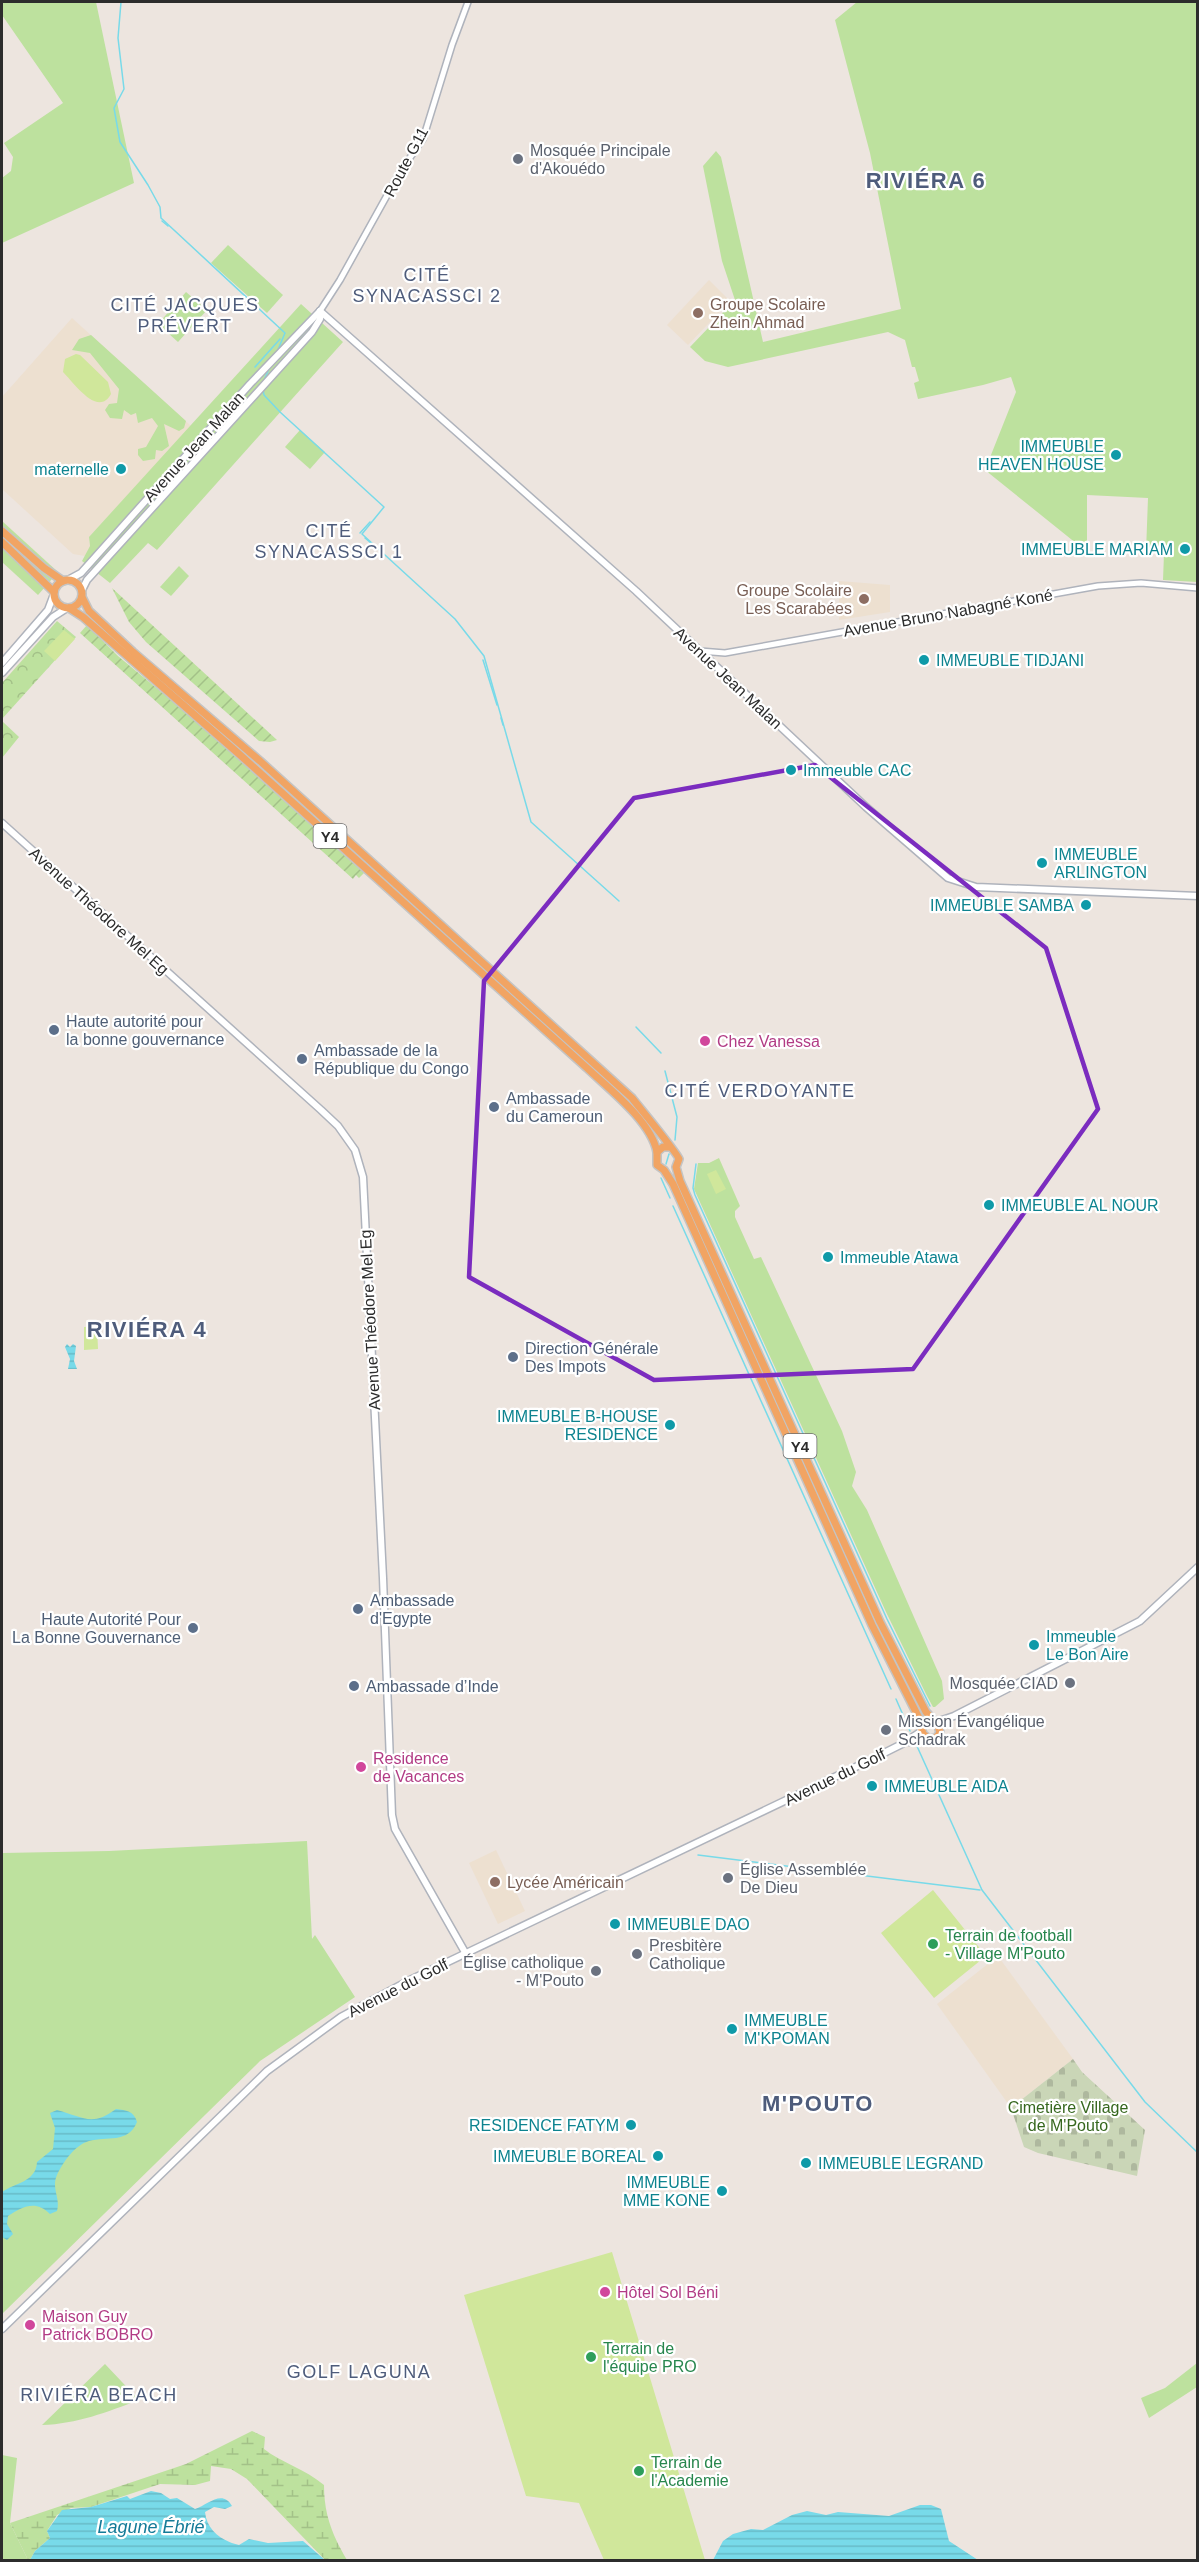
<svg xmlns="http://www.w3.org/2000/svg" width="1199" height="2562" font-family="Helvetica,sans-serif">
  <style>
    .education { fill: #ede0d0 }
    .grass { fill: #bde19e }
    .wetland { fill: url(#wetland-marsh) }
    .cemetery { fill: url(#cemetery-stones) }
    .park { fill: url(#park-crowns) }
    .garden { fill: url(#garden-furrows) }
    .pitch { fill: #d0e79b }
    .water { fill: url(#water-rules) }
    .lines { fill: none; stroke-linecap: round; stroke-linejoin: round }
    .stream { stroke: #78dae9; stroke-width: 1.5 }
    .ferry { stroke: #147b98; stroke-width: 1.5; stroke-dasharray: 8 6; stroke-linecap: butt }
    .tertiary-casing { stroke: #afb3bc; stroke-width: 8 }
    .secondary-casing { stroke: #afb3bc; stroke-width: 9 }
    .trunk-casing { stroke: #c4c4c4; stroke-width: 10 }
    .tertiary { stroke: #fff; stroke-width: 5 }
    .secondary { stroke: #fff; stroke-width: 6 }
    .trunk { stroke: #f1a463; stroke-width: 7 }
    .marked { fill: none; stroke: #7b2cbf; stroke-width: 4.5; stroke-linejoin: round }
    .worship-dot { fill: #6b7280; stroke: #fff; stroke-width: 2 }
    .education-dot { fill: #8d6e63; stroke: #fff; stroke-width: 2 }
    .culture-dot { fill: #0f9aa8; stroke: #fff; stroke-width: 2 }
    .service-dot { fill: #5c6f8a; stroke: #fff; stroke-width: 2 }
    .hotel-dot { fill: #d1479c; stroke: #fff; stroke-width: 2 }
    .leisure-dot { fill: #2e9e5b; stroke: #fff; stroke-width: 2 }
    .labels { text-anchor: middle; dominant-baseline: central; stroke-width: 4.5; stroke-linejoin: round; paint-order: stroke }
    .shield { fill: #fff; stroke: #6b6b6b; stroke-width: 1.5 }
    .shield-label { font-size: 15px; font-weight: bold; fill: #2c2c2c }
    .worship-label { font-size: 16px; fill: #5b616d; stroke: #fff; text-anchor: start }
    .street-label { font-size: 16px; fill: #2c2c2c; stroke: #fff }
    .education-label { font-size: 16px; fill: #785e54; stroke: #fff; text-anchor: start }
    .culture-label { font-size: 16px; fill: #0d838f; stroke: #fff; text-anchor: start }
    .service-label { font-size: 16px; fill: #4e5e75; stroke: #fff; text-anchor: start }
    .hotel-label { font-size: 16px; fill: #b23c85; stroke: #fff; text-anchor: start }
    .leisure-label { font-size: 16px; fill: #27864d; stroke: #fff; text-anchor: start }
    .park-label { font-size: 16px; fill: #36671e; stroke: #fff }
    .neighbourhood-label { font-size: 18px; letter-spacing: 1.5px; fill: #4e5c7b; stroke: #fff }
    .water-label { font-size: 18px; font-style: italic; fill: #147b98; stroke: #fff }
    .district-label { font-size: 22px; font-weight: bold; letter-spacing: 1.5px; fill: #4e5c7b; stroke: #fff }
  </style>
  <defs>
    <pattern id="wetland-marsh" width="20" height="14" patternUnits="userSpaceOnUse" patternTransform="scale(1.5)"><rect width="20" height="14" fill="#bde19e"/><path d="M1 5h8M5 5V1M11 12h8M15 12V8" fill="none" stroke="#a3c188"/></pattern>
    <pattern id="cemetery-stones" width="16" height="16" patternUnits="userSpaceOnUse" patternTransform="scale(1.5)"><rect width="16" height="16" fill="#cad6b7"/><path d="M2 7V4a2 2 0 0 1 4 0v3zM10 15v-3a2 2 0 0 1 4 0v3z" fill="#aeb89e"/></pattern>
    <pattern id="park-crowns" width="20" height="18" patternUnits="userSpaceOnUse" patternTransform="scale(1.5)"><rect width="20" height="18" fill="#bde19e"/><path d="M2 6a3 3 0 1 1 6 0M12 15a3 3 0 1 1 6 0" fill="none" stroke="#a3c188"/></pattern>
    <pattern id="garden-furrows" width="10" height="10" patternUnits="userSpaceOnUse" patternTransform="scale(1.5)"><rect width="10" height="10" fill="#bde19e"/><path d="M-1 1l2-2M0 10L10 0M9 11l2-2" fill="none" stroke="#a3c188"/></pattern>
    <pattern id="water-rules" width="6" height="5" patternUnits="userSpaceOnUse" patternTransform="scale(1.5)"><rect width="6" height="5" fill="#78dae9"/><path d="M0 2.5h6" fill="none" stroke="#68bbc8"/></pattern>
  </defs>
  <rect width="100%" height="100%" fill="#ede5df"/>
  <!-- education -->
  <g class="education">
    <polygon points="709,280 730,301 688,345 667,325"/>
    <polygon points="72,318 191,426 89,537 90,546 85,556 73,554 2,489 2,397"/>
    <polygon points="839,581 890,585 890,612 839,620"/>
    <polygon points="496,1850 525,1911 498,1924 469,1863"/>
    <polygon points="998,1956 1073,2059 1011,2108 937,2004"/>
  </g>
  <!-- grass -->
  <g class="grass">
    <polygon points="2,2 96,2 134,183 2,243 2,178 11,171 13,157 4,143 63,103 2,15"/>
    <polygon points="857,2 1197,2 1197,582 1163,580 1164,554 1146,552 1148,498 1087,495 1087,552 985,470 1016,392 1011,377 983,385 918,399 914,383 919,381 915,367 912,367 905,340 888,332 728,367 705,361 690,347 735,300 722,261 703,166 716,151 721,157 763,342 901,309 870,153 835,20"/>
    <polygon points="228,245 283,295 267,313 211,263"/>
    <polygon points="186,292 207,310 178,342 158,324"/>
    <polygon points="301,304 343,342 157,550 148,543 110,583 82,561 90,546 89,537"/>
    <polygon points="91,335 186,421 184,428 179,431 164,424 169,446 162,451 156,450 155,459 143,461 138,455 138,449 146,447 158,426 152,418 138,423 136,413 131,415 124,410 122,419 110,418 105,410 109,404 117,403 119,389 90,353 72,350 79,339"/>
    <polygon points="300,430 325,452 310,469 285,447"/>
    <polygon points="2,521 58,572 38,595 2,562"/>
    <polygon points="179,566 189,576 171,596 160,587"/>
    <polygon points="719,1158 740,1206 735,1211 735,1217 754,1259 761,1257 842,1431 856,1472 852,1486 867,1510 942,1681 944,1699 935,1707 933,1707 926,1694 886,1612 694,1189 698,1163 709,1163"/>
    <polygon points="307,1841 312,1939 315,1935 355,1997 260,2061 2,2314 2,1853 109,1851"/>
    <polygon points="1197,2363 1197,2387 1149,2418 1141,2398 1165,2388"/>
    <path d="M105 2364 139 2400C107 2412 77 2424 42 2425Z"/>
    <polygon points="2,2455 17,2458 10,2523 28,2560 2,2560"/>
  </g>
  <!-- wetland -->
  <path class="wetland" d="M252 2431 265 2437 264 2449C282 2463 305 2469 324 2485 324 2514 332 2535 347 2560H325L247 2479 231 2469 211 2466 210 2481 195 2485 160 2484 91 2507 71 2508 57 2515 47 2531 50 2538 35 2551 30 2560H28L10 2523 186 2464Z"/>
  <!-- cemetery -->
  <polygon class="cemetery" points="1073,2059 1082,2072 1145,2130 1137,2176 1038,2153 1024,2147 1011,2108"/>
  <!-- park -->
  <g class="park">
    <polygon points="57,621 76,637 2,719 2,683"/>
    <polygon points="2,721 19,737 2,758"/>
  </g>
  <!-- garden -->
  <g class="garden">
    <polygon points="112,588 277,740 270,742 259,741 146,642 129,622"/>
    <polygon points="87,625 118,656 196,721 364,873 359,878 356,875 353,879 80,633"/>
  </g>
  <!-- pitch -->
  <g class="pitch">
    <path d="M76 354 80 355 108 382 111 394C98 418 74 383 63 372L65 359Z"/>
    <polygon points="64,630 75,639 55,661 44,651"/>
    <polygon points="716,1170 726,1189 716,1194 707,1174"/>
    <polygon points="97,1326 98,1349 84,1350 84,1327"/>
    <polygon points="933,1890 986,1956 934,1998 881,1933"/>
    <polygon points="612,2252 705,2560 604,2560 579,2503 526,2496 464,2295"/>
  </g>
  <!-- water -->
  <g class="water">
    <polygon points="67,1344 70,1347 73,1344 76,1346 74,1361 77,1369 68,1369 70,1359 65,1347"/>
    <path d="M116 2109C126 2110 134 2111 137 2122 128 2144 107 2136 89 2141 75 2145 63 2162 57 2175 51 2188 61 2199 57 2211L50 2214C36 2200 23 2206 8 2216L7 2224 13 2234 7 2240 2 2237V2192C15 2183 36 2182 37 2162L53 2149 55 2128 50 2113 57 2110C83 2117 92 2127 116 2109Z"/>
    <path d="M151 2491 161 2493 170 2499 177 2498 195 2509C208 2505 222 2489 232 2506L225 2509 214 2507 205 2512C207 2531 222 2541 239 2545L249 2539 268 2543 303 2541 325 2560H30L35 2551 50 2538 47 2531 62 2510 91 2507 127 2496 130 2499Z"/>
    <polygon points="920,2505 931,2505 941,2509 949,2541 978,2560 713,2560 723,2541 733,2534 751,2529 763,2530 792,2515 807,2511 826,2515 838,2512 889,2516"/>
  </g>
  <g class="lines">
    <!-- stream -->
    <g class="stream">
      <polyline points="121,2 118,38 124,89 114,108 120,142 148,185 160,207 161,218 285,333 277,352"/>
      <polyline points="162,221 168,226"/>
      <polyline points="255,367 280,339"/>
      <polyline points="263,382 270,367"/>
      <polyline points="263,389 264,395 280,412 384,507 362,534 455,619 484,656 531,822 619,901"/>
      <polyline points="360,533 370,522"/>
      <polyline points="365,538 371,543"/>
      <polyline points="483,660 497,705"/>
      <polyline points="501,718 503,725"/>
      <polyline points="636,1027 661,1053"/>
      <polyline points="665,1071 677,1117 675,1140"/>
      <polyline points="666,1164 669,1154"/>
      <polyline points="696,1164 693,1188 695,1195 887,1619 930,1706"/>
      <polyline points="661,1178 670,1198"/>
      <polyline points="673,1206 891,1689"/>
      <polyline points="896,1699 910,1731"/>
      <polyline points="916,1744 982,1890 1145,2102 1198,2153"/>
      <polyline points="698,1855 980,1890"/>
    </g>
    <!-- ferry -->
    <polyline class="ferry" points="744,2560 748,2560"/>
    <!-- tertiary casing -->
    <g class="tertiary-casing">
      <g id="tertiary">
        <polyline points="320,311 340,280 400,172 423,139 452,45 468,2"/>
        <polyline points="700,651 725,653 1098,586 1141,583 1198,588"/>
      </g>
    </g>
    <!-- secondary casing -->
    <g class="secondary-casing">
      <g id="secondary">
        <polyline points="320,311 636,591 866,807 948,878 976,887 1198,896"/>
        <polyline points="68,580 81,573 250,384 320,311"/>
        <polyline points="82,590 87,580 312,332 320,319 320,311"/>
        <polyline points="2,663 48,610 54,594"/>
        <polyline points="2,673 53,617 67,608"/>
        <polyline points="2,823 321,1110 338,1126 355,1150 363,1177 383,1578 392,1815 395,1829 466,1954"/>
        <polyline points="936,1722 954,1716 1140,1621 1198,1567"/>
        <polyline points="909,1742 926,1738"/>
        <polyline points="2,2329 267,2071 341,2017 412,1979 868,1761 902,1744 922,1731"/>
      </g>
    </g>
    <!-- trunk casing -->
    <g class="trunk-casing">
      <g id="trunk">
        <polyline points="2,531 44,568 63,581"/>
        <polyline points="2,542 54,592"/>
        <circle cx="68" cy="594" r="14"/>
        <path d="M82 597 89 611 133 652 260 761 632 1098C639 1107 678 1154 679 1159L676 1167 680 1181 880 1622 926 1712 938 1725 940 1733 936 1738 929 1739 923 1734 918 1716 872 1625 673 1184 664 1170 657 1165V1152L663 1147H670"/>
        <path d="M69 608 83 617 239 754 587 1068C609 1089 651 1121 657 1152"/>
      </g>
    </g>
    <!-- tertiary -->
    <use href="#tertiary" class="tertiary"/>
    <!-- secondary -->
    <use href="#secondary" class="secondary"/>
    <!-- trunk -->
    <use href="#trunk" class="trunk"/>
  </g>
  <!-- marked area -->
  <path class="marked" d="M815 765 1046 948 1098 1109 913 1369 654 1380 469 1277 484 981 634 798Z"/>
  <!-- markers -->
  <g class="worship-dot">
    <circle cx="518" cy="159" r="6"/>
    <circle cx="1070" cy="1683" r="6"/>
    <circle cx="886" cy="1730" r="6"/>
    <circle cx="728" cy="1878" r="6"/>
    <circle cx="637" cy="1954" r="6"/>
    <circle cx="596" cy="1971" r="6"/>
  </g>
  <g class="education-dot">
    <circle cx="698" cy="313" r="6"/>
    <circle cx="864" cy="599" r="6"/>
    <circle cx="495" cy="1882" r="6"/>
  </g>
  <g class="culture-dot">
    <circle cx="1116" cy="455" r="6"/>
    <circle cx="121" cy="469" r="6"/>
    <circle cx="1185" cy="549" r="6"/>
    <circle cx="924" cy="660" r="6"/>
    <circle cx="791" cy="770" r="6"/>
    <circle cx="1042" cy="863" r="6"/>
    <circle cx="1086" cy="905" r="6"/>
    <circle cx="989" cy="1205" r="6"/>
    <circle cx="828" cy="1257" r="6"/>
    <circle cx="670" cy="1425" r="6"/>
    <circle cx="1034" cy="1645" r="6"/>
    <circle cx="872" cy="1786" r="6"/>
    <circle cx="615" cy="1924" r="6"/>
    <circle cx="732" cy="2029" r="6"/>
    <circle cx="631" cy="2125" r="6"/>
    <circle cx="658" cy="2156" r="6"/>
    <circle cx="806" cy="2163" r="6"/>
    <circle cx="722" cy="2191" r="6"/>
  </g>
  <g class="service-dot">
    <circle cx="54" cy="1030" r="6"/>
    <circle cx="302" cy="1059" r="6"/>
    <circle cx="494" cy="1107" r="6"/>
    <circle cx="513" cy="1357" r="6"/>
    <circle cx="358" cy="1609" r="6"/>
    <circle cx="193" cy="1628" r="6"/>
    <circle cx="354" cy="1686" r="6"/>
  </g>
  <g class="hotel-dot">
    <circle cx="705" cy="1041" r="6"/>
    <circle cx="361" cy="1767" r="6"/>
    <circle cx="605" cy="2292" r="6"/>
    <circle cx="30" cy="2325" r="6"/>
  </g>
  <g class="leisure-dot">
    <circle cx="933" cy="1944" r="6"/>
    <circle cx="591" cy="2357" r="6"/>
    <circle cx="639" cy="2471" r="6"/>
  </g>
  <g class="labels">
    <!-- shield labels -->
    <g class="shield">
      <rect x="313.5" y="824" width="33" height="24" rx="4.5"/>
      <rect x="783.5" y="1434" width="33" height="24" rx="4.5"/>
    </g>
    <g class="shield-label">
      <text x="330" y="836">Y4</text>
      <text x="800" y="1446">Y4</text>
    </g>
    <!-- worship labels -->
    <g class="worship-label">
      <text x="530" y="150">Mosquée Principale<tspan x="530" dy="18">d'Akouédo</tspan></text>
      <text x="1058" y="1683" text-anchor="end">Mosquée CIAD</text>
      <text x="898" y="1721">Mission Évangélique<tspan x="898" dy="18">Schadrak</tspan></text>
      <text x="740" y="1869">Église Assemblée<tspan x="740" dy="18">De Dieu</tspan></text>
      <text x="649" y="1945">Presbitère<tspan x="649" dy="18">Catholique</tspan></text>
      <text x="584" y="1962" text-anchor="end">Église catholique<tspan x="584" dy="18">- M'Pouto</tspan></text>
    </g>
    <!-- street labels -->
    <g class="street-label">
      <text transform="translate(406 162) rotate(-62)">Route G11</text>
      <text transform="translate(194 447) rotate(-48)">Avenue Jean Malan</text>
      <text transform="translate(948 613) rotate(-10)">Avenue Bruno Nabagné Koné</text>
      <text transform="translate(728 678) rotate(43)">Avenue Jean Malan</text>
      <text transform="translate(99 911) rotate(42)">Avenue Théodore Mel Eg</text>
      <text transform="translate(370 1320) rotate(-93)">Avenue Théodore Mel Eg</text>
      <text transform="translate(835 1777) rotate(-26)">Avenue du Golf</text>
      <text transform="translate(398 1988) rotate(-27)">Avenue du Golf</text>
    </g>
    <!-- education labels -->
    <g class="education-label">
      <text x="710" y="304">Groupe Scolaire<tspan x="710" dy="18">Zhein Ahmad</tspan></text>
      <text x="852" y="590" text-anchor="end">Groupe Scolaire<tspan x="852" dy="18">Les Scarabées</tspan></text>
      <text x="507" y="1882">Lycée Américain</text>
    </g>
    <!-- culture labels -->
    <g class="culture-label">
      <text x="1104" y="446" text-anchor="end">IMMEUBLE<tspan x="1104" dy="18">HEAVEN HOUSE</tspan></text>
      <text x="109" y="469" text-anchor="end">maternelle</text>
      <text x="1173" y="549" text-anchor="end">IMMEUBLE MARIAM</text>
      <text x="936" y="660">IMMEUBLE TIDJANI</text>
      <text x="803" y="770">Immeuble CAC</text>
      <text x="1054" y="854">IMMEUBLE<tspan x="1054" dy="18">ARLINGTON</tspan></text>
      <text x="1074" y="905" text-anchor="end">IMMEUBLE SAMBA</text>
      <text x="1001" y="1205">IMMEUBLE AL NOUR</text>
      <text x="840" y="1257">Immeuble Atawa</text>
      <text x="658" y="1416" text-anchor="end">IMMEUBLE B-HOUSE<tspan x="658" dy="18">RESIDENCE</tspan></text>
      <text x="1046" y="1636">Immeuble<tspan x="1046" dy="18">Le Bon Aire</tspan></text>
      <text x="884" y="1786">IMMEUBLE AIDA</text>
      <text x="627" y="1924">IMMEUBLE DAO</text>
      <text x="744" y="2020">IMMEUBLE<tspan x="744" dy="18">M'KPOMAN</tspan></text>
      <text x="619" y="2125" text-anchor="end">RESIDENCE FATYM</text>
      <text x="646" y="2156" text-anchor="end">IMMEUBLE BOREAL</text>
      <text x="818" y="2163">IMMEUBLE LEGRAND</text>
      <text x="710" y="2182" text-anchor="end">IMMEUBLE<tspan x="710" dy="18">MME KONE</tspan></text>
    </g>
    <!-- service labels -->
    <g class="service-label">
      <text x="66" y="1021">Haute autorité pour<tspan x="66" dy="18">la bonne gouvernance</tspan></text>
      <text x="314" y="1050">Ambassade de la<tspan x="314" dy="18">République du Congo</tspan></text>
      <text x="506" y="1098">Ambassade<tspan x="506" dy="18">du Cameroun</tspan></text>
      <text x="525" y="1348">Direction Générale<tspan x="525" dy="18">Des Impots</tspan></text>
      <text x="370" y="1600">Ambassade<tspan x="370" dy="18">d'Egypte</tspan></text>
      <text x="181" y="1619" text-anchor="end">Haute Autorité Pour<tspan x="181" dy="18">La Bonne Gouvernance</tspan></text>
      <text x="366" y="1686">Ambassade d’Inde</text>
    </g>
    <!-- hotel labels -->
    <g class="hotel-label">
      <text x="717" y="1041">Chez Vanessa</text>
      <text x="373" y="1758">Residence<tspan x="373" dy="18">de Vacances</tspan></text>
      <text x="617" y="2292">Hôtel Sol Béni</text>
      <text x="42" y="2316">Maison Guy<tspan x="42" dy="18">Patrick BOBRO</tspan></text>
    </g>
    <!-- leisure labels -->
    <g class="leisure-label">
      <text x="945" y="1935">Terrain de football<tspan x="945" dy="18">- Village M'Pouto</tspan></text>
      <text x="603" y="2348">Terrain de<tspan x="603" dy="18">l'équipe PRO</tspan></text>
      <text x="651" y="2462">Terrain de<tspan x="651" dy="18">l'Academie</tspan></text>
    </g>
    <!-- park labels -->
    <g class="park-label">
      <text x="1068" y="2107">Cimetière Village<tspan x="1068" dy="18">de M'Pouto</tspan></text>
    </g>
    <!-- neighbourhood labels -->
    <g class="neighbourhood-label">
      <text x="427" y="275">CITÉ<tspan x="427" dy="21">SYNACASSCI 2</tspan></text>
      <text x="185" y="305">CITÉ JACQUES<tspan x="185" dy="21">PRÉVERT</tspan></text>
      <text x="329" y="531">CITÉ<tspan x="329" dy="21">SYNACASSCI 1</tspan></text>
      <text x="760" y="1091">CITÉ VERDOYANTE</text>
      <text x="359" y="2372">GOLF LAGUNA</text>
      <text x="99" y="2395">RIVIÉRA BEACH</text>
    </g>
    <!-- water labels -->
    <g class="water-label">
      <text x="151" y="2527">Lagune Ébrié</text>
    </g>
    <!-- district labels -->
    <g class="district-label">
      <text x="926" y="180">RIVIÉRA 6</text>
      <text x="147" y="1329">RIVIÉRA 4</text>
      <text x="818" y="2103">M'POUTO</text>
    </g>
  </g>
  <!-- border -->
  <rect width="1199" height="2562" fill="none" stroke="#2c2c2c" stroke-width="6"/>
</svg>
